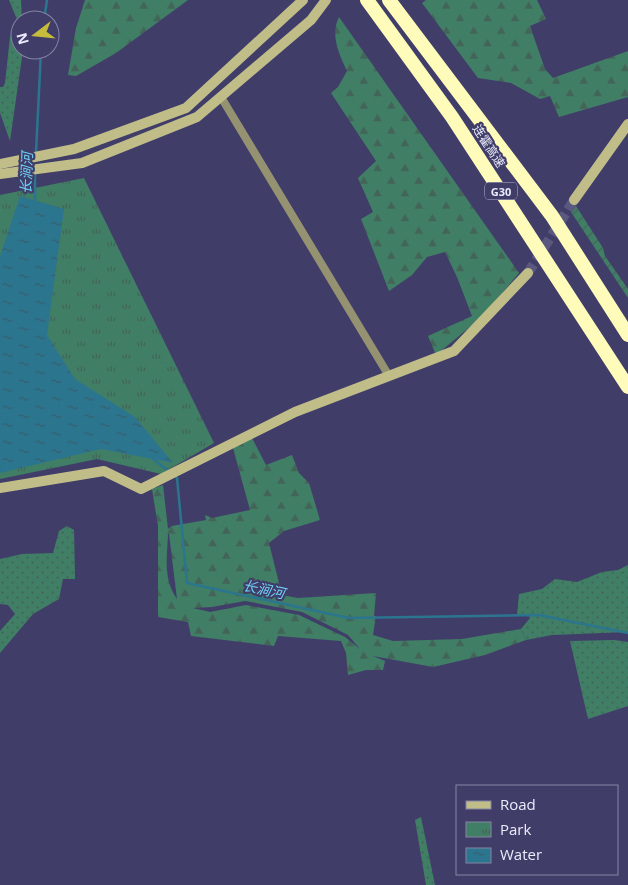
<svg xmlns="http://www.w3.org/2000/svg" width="628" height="885" font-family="'Open Sans','Noto Sans SC',sans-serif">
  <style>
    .grass { fill: url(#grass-dots) }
    .forest { fill: url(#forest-firs); fill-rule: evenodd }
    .park { fill: url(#park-tufts) }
    .garden { fill: url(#garden-furrows) }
    .water { fill: url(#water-ripples) }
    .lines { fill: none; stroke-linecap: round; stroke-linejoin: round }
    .stream { stroke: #2b758f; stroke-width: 2.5 }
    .secondary-tunnel { stroke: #5a587f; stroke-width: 10; stroke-dasharray: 10 5; stroke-linecap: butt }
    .street { stroke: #949271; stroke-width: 8 }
    .secondary { stroke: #c0bd88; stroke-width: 10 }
    .highway { stroke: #fffbba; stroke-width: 14 }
    .labels { text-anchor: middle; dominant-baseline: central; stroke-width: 4.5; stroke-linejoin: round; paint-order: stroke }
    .shield { fill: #403e69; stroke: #b8b7cf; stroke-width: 1 }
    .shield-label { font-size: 11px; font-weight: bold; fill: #ebebfb }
    .street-label { font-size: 12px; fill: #ebebfb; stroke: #403e69 }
    .water-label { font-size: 14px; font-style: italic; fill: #6fd2f7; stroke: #403e69 }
  </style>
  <defs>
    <pattern id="grass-dots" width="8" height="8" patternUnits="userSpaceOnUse" patternTransform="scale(1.25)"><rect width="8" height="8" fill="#407e65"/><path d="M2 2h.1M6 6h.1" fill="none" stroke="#436559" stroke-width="1.8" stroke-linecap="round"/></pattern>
    <pattern id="forest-firs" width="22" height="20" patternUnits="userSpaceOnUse" patternTransform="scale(1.25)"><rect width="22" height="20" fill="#407e65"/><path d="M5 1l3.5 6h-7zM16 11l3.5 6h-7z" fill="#436559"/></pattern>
    <pattern id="park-tufts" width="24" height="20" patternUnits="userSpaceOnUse" patternTransform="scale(1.25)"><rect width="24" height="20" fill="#407e65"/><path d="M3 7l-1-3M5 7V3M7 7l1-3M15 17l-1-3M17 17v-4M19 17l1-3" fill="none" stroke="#436559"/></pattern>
    <pattern id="garden-furrows" width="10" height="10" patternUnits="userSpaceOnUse" patternTransform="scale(1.25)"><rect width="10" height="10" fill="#407e65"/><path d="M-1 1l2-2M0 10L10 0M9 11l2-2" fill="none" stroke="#436559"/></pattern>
    <pattern id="water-ripples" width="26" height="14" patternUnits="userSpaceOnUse" patternTransform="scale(1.25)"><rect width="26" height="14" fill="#2b758f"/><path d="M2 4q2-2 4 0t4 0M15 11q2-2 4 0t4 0" fill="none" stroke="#385e6d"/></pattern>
  </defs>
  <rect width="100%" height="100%" fill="#403e69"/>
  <!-- grass -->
  <g class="grass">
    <polygon points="9,0 21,0 22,20 20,20 20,50 23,50 10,141 0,113 0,87 3,87 5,83 10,37 18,22"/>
    <polygon points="67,526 74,530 75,579 63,579 59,599 33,614 0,653 0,631 15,614 8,605 0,604 0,559 22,554 53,553 59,531"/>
    <polygon points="628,565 628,632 552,635 526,640 521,629 530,618 528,615 517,615 519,594 542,589 555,579 577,582 602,572 618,570"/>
    <polygon points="614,640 628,642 628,706 588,719 570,641"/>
    <polygon points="421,817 435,885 426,885 415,820"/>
  </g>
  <!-- forest -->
  <g class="forest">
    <polygon points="85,0 188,0 116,53 76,76 68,75 76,28"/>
    <polygon points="426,0 537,0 546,19 530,26 545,69 553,78 628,51 628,97 559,117 550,96 540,99 511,83 478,78 422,3"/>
    <path d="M339 17 519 273 482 317 436 355 428 336 472 316 457 277 445 252 427 257 412 275 389 291 361 219 373 212 358 178 376 161 331 93 338 87 347 71C339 54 330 35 339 17Z"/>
    <path d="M252 438 266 465 292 455 299 473 309 483 320 520 284 531 269 543 282 595 298 598 376 593 374 616H376L373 635 393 641 462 639 521 629 526 640 485 655 433 667 373 656 385 661 383 670H366L348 675 346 653 341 641 278 636 274 646 191 636 188 622 158 617V526L152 489 163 485 168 529 172 526 206 520 205 515 212 518 250 510 233 448ZM168 534H169L177 599C163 579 167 558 168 534ZM245 601 302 612 348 635 360 649 345 637 299 615 246 605 210 612 193 608 212 607Z"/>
  </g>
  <!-- park -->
  <polygon class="park" points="84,178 214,443 161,474 97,459 0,479 0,195"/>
  <!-- garden -->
  <polygon class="garden" points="576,206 603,248 605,256 628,289 628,298 571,212"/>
  <!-- water -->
  <polygon class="water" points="20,196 64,209 47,335 75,379 135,417 173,463 101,449 0,473 0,256"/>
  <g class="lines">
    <!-- stream -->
    <g class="stream">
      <polyline points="44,20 47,0"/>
      <polyline points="36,153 41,50"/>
      <polyline points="35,203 35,171"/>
      <polyline points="153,459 170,472"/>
      <polyline points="175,476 177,478 187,583 349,618 539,615 628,633"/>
    </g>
    <!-- secondary-tunnel -->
    <polyline class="secondary-tunnel" points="528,273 574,200"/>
    <!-- street -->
    <polyline class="street" points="221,97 389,376"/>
    <!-- secondary -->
    <g class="secondary">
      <polyline points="0,164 74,149 186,108 303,0"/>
      <polyline points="0,174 82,163 197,117 311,20 326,0"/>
      <polyline points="574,200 628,124"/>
      <polyline points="0,488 104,471 141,489 295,412 454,351 528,273"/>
    </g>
    <!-- highway -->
    <g class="highway">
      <polyline points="367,0 452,117 628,387"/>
      <polyline points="389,0 552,216 628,335"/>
    </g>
  </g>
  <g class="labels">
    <!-- shield labels -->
    <rect class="shield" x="485" y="182.5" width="32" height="17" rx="4"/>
    <g class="shield-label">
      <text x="501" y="191">G30</text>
    </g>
    <!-- street labels -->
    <g class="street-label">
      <text transform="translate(489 146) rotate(57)">连霍高速</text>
    </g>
    <!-- water labels -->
    <g class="water-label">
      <text transform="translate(26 173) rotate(-88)">长涧河</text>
      <text transform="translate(264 589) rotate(12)">长涧河</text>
    </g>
  </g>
  <!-- legend -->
  <rect x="456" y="785" width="162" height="90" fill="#403e69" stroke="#8483a3"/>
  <rect x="466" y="801" width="25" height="8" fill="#c0bd88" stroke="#8483a3"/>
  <text x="500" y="810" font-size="15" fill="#ebebfb">Road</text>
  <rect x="466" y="822" width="25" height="15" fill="url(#park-tufts)" stroke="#8483a3"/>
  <text x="500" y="835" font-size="15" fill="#ebebfb">Park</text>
  <rect x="466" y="848" width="25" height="15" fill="url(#water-ripples)" stroke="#8483a3"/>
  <text x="500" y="860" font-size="15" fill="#ebebfb">Water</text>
  <!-- north arrow -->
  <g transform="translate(35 35) rotate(254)"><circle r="24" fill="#403e69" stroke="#8483a3"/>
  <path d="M0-4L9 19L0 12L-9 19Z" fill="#c6bc3c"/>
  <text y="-8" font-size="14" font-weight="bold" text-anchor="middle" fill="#ebebfb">N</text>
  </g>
</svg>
